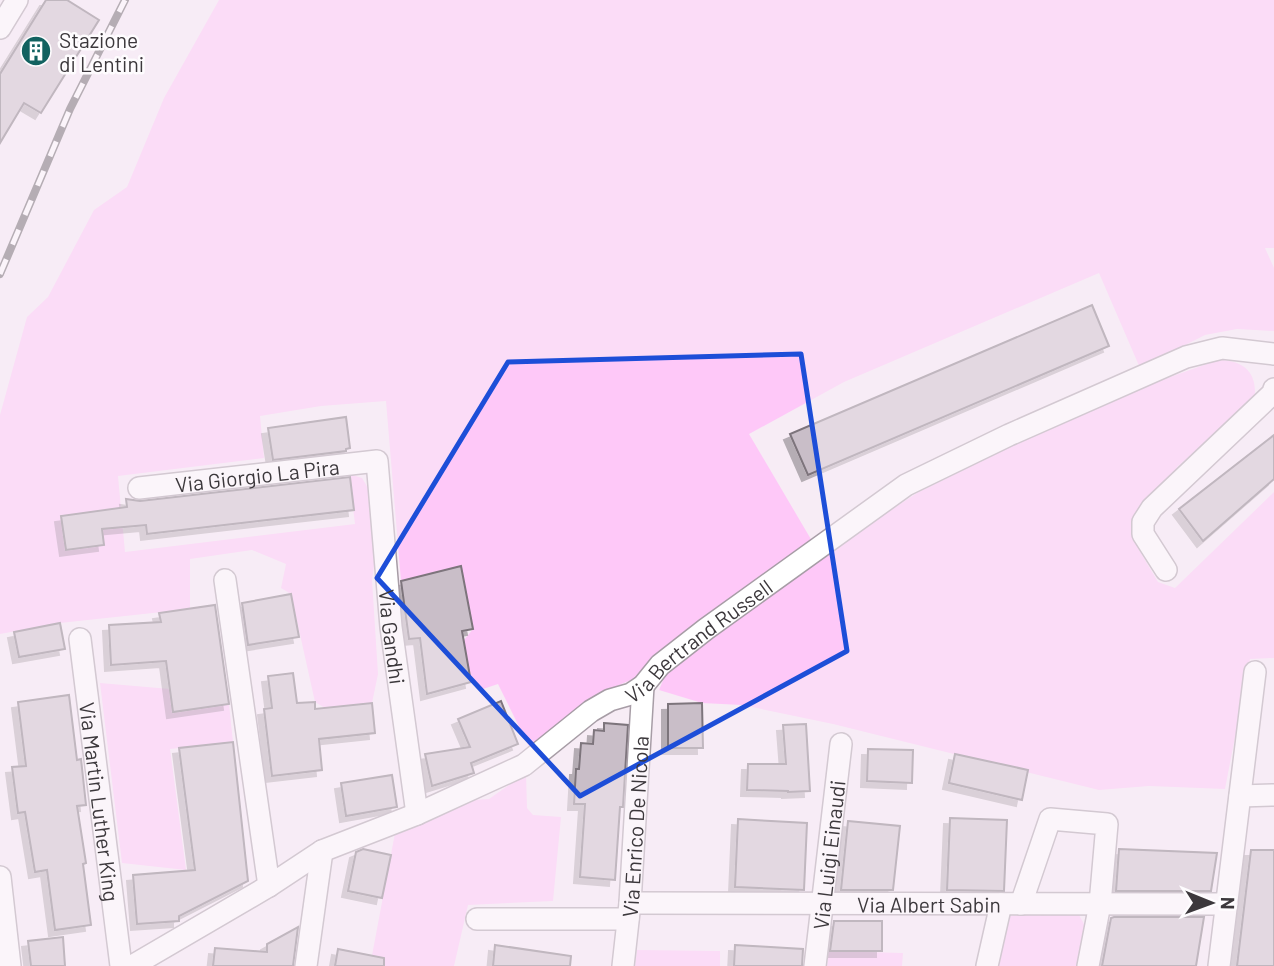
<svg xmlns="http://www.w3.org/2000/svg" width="1274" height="966" font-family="Barlow,sans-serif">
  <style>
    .green { fill: #fec8f8 }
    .building { fill: #c9bec8; stroke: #7d747c; stroke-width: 2; filter: url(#shadow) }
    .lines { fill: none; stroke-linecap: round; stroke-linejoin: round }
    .street-casing { stroke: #a79da6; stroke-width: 24 }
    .street { stroke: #fff; stroke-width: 21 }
    .rail-casing { stroke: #656065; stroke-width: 8 }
    .rail { stroke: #fefcfe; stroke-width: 5; stroke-dasharray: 16; stroke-linecap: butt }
    .marked { fill: none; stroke: #1d4ed8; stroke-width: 5; stroke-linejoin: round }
    .labels { text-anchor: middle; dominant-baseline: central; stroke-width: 5; stroke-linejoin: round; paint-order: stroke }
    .poi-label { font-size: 21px; fill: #3c383c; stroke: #fefcfe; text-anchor: start }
    .street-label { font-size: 21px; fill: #3c383c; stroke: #fefcfe }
  </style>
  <defs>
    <filter id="shadow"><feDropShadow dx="-6" dy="6" stdDeviation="0" flood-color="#0004"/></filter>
  </defs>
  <rect width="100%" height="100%" fill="#f7ecf5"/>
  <!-- green -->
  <g class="green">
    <polygon points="219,0 1274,0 1274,248 1265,248 1274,268 1274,331 1237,329 1205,335 1140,368 1099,273 844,382 749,434 812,541 633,679 603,692 531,751 498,684 483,689 471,682 464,640 473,629 461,567 401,581 386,401 321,406 260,416 264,458 118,476 125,552 355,524 349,474 362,478 371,493 375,558 372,580 378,674 372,703 325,708 315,702 291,594 281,588 286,564 252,550 190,559 190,609 60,623 0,634 0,415 27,317 48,297 94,210 127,187 164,98"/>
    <path d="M1218 360C1245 360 1259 374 1254 402L1177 467 1176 475 1133 534 1138 548 1158 582 1175 588 1274 492V658L1250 659 1225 789 1149 786 1099 790 833 724 742 705 702 703 659 690 666 673 686 655 834 547 917 493 1012 446 1145 386Z"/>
    <polygon points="100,683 170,689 173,712 229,704 233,742 170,749 186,870 122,863"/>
    <polygon points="526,773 527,808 533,815 561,817 553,901 468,905 454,966 370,966 395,833 473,800 489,799"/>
    <polygon points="1042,913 1078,913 1085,926 1077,966 998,966 1009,916"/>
    <polygon points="637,950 720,951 720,966 635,966"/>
    <polygon points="829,951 903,953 902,966 827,966"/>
  </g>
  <!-- building -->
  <g class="building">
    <polygon points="46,0 67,0 99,20 41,113 24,103 0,143 0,74"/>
    <polygon points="1092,305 1109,346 808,475 790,434"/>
    <polygon points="346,417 350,448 346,449 346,451 273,460 268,428"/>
    <polygon points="1274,435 1274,479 1203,541 1179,509"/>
    <polygon points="350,477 354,510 147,534 146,525 102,529 104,545 66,550 61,516 127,507 126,499 140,501"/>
    <polygon points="461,566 473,629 462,631 471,682 427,694 420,638 409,639 401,581"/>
    <polygon points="291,594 299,637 248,645 242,603"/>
    <polygon points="215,605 229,704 173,712 166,661 111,665 109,625 161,622 159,613"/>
    <polygon points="60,623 65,649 19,657 14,632"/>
    <polygon points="293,673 297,703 315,702 315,709 372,703 375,733 319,739 322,770 272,776 264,709 272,708 268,676"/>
    <polygon points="69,695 77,760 81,759 86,805 77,806 86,863 83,864 91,925 55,930 47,870 35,872 25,812 18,813 12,767 26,766 18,702"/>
    <polygon points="501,701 518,744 471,763 474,773 432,786 425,754 470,747 458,719"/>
    <polygon points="702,703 703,748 668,748 668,704"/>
    <polygon points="604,723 628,725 623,807 620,807 615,880 580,877 585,804 574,804 576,769 579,769 581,743 593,744 594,730 604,731"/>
    <polygon points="806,724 810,791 788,792 788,791 747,790 748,764 786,764 783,725"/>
    <polygon points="233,742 248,881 179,916 179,921 137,924 133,875 195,870 179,748"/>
    <polygon points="868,749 913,750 912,783 867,781"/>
    <polygon points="955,754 1028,770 1022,800 949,783"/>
    <polygon points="392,775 397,807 346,816 341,783"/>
    <polygon points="950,818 1007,820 1004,891 947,890"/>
    <polygon points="738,819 807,823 804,890 735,887"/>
    <polygon points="848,821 900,826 893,890 841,890"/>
    <polygon points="363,849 391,855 382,898 348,891 356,852"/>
    <polygon points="1119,849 1217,853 1211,891 1116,891"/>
    <polygon points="1251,850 1274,850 1274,966 1237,966"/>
    <polygon points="1114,917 1204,917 1196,966 1102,966 1111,918"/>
    <polygon points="834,921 882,921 882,951 830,951"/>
    <polygon points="298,927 293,966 213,966 215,948 267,952 267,944"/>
    <polygon points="63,937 65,966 31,966 28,941"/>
    <polygon points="495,945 571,956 570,966 493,966"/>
    <polygon points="735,945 803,949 802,966 734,966"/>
    <polygon points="338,949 384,958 384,966 335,966"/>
  </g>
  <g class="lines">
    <!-- street casing -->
    <g class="street-casing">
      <g id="street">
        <polyline points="0,28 17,0"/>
        <path id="s1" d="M139 488 377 461 391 627 417 814"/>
        <polyline points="1166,570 1143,534 1143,522 1152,508 1273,393 1274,389"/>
        <polyline points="225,580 269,886"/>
        <path id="s2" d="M80 639 121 966"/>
        <polyline points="1240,796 1274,795"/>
        <polyline points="0,877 10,966"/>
        <path id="s3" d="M630 903 1227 904"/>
        <polyline points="1021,904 1050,819 1107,824 1100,904 1088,966"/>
        <polyline points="477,919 628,919"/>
        <path id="s4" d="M132 966 269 886 322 851 417 814 524 765 591 711 610 700 631 694 643 686 660 665 706 629 906 485 1009 435 1186 357 1222 348 1274 354"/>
        <polyline points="306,966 322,851"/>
        <path id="s5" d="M623 966 630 903 643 686"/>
        <path id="s6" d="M815 966 841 744"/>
        <polyline points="987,966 1001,904"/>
        <polyline points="1219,966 1255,672"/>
      </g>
    </g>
    <!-- street -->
    <use href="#street" class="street"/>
    <!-- rail casing -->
    <g class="rail-casing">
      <polyline id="rail" points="0,274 70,109 125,0"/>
    </g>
    <!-- rail -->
    <use href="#rail" class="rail"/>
  </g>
  <!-- marked area -->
  <path d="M0 0H1274V966H0ZM801 354 847 651 580 796 377 578 508 362Z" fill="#f7ecf5" fill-opacity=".55" fill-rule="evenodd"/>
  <path class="marked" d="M801 354 847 651 580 796 377 578 508 362Z"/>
  <!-- icons -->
  <defs>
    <g id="building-disc" transform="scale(1.575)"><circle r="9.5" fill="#126260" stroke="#fefcfe"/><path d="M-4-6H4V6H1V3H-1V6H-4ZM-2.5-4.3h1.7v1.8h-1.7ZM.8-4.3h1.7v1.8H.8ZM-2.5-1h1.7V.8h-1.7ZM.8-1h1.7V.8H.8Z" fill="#fff"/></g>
  </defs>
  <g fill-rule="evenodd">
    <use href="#building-disc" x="36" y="51"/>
  </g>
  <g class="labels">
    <!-- poi labels -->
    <g class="poi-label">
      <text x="59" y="39">Stazione<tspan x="59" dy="24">di Lentini</tspan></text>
    </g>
    <!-- street labels -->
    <g class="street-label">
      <text stroke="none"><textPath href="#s1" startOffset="119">Via Giorgio La Pira</textPath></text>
      <text stroke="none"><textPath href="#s1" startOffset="416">Via Gandhi</textPath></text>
      <text stroke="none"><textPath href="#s4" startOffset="658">Via Bertrand Russell</textPath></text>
      <text stroke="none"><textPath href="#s2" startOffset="164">Via Martin Luther King</textPath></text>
      <text stroke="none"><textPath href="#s5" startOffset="140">Via Enrico De Nicola</textPath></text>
      <text stroke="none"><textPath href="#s6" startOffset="112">Via Luigi Einaudi</textPath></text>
      <text stroke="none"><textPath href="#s3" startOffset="299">Via Albert Sabin</textPath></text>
    </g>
  </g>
  <!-- north arrow -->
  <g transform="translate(1211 903) rotate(91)" stroke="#fefcfe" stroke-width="5" paint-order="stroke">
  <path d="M0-5L12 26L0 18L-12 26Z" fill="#3c383c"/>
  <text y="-10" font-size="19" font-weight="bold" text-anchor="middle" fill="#3c383c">N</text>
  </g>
</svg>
